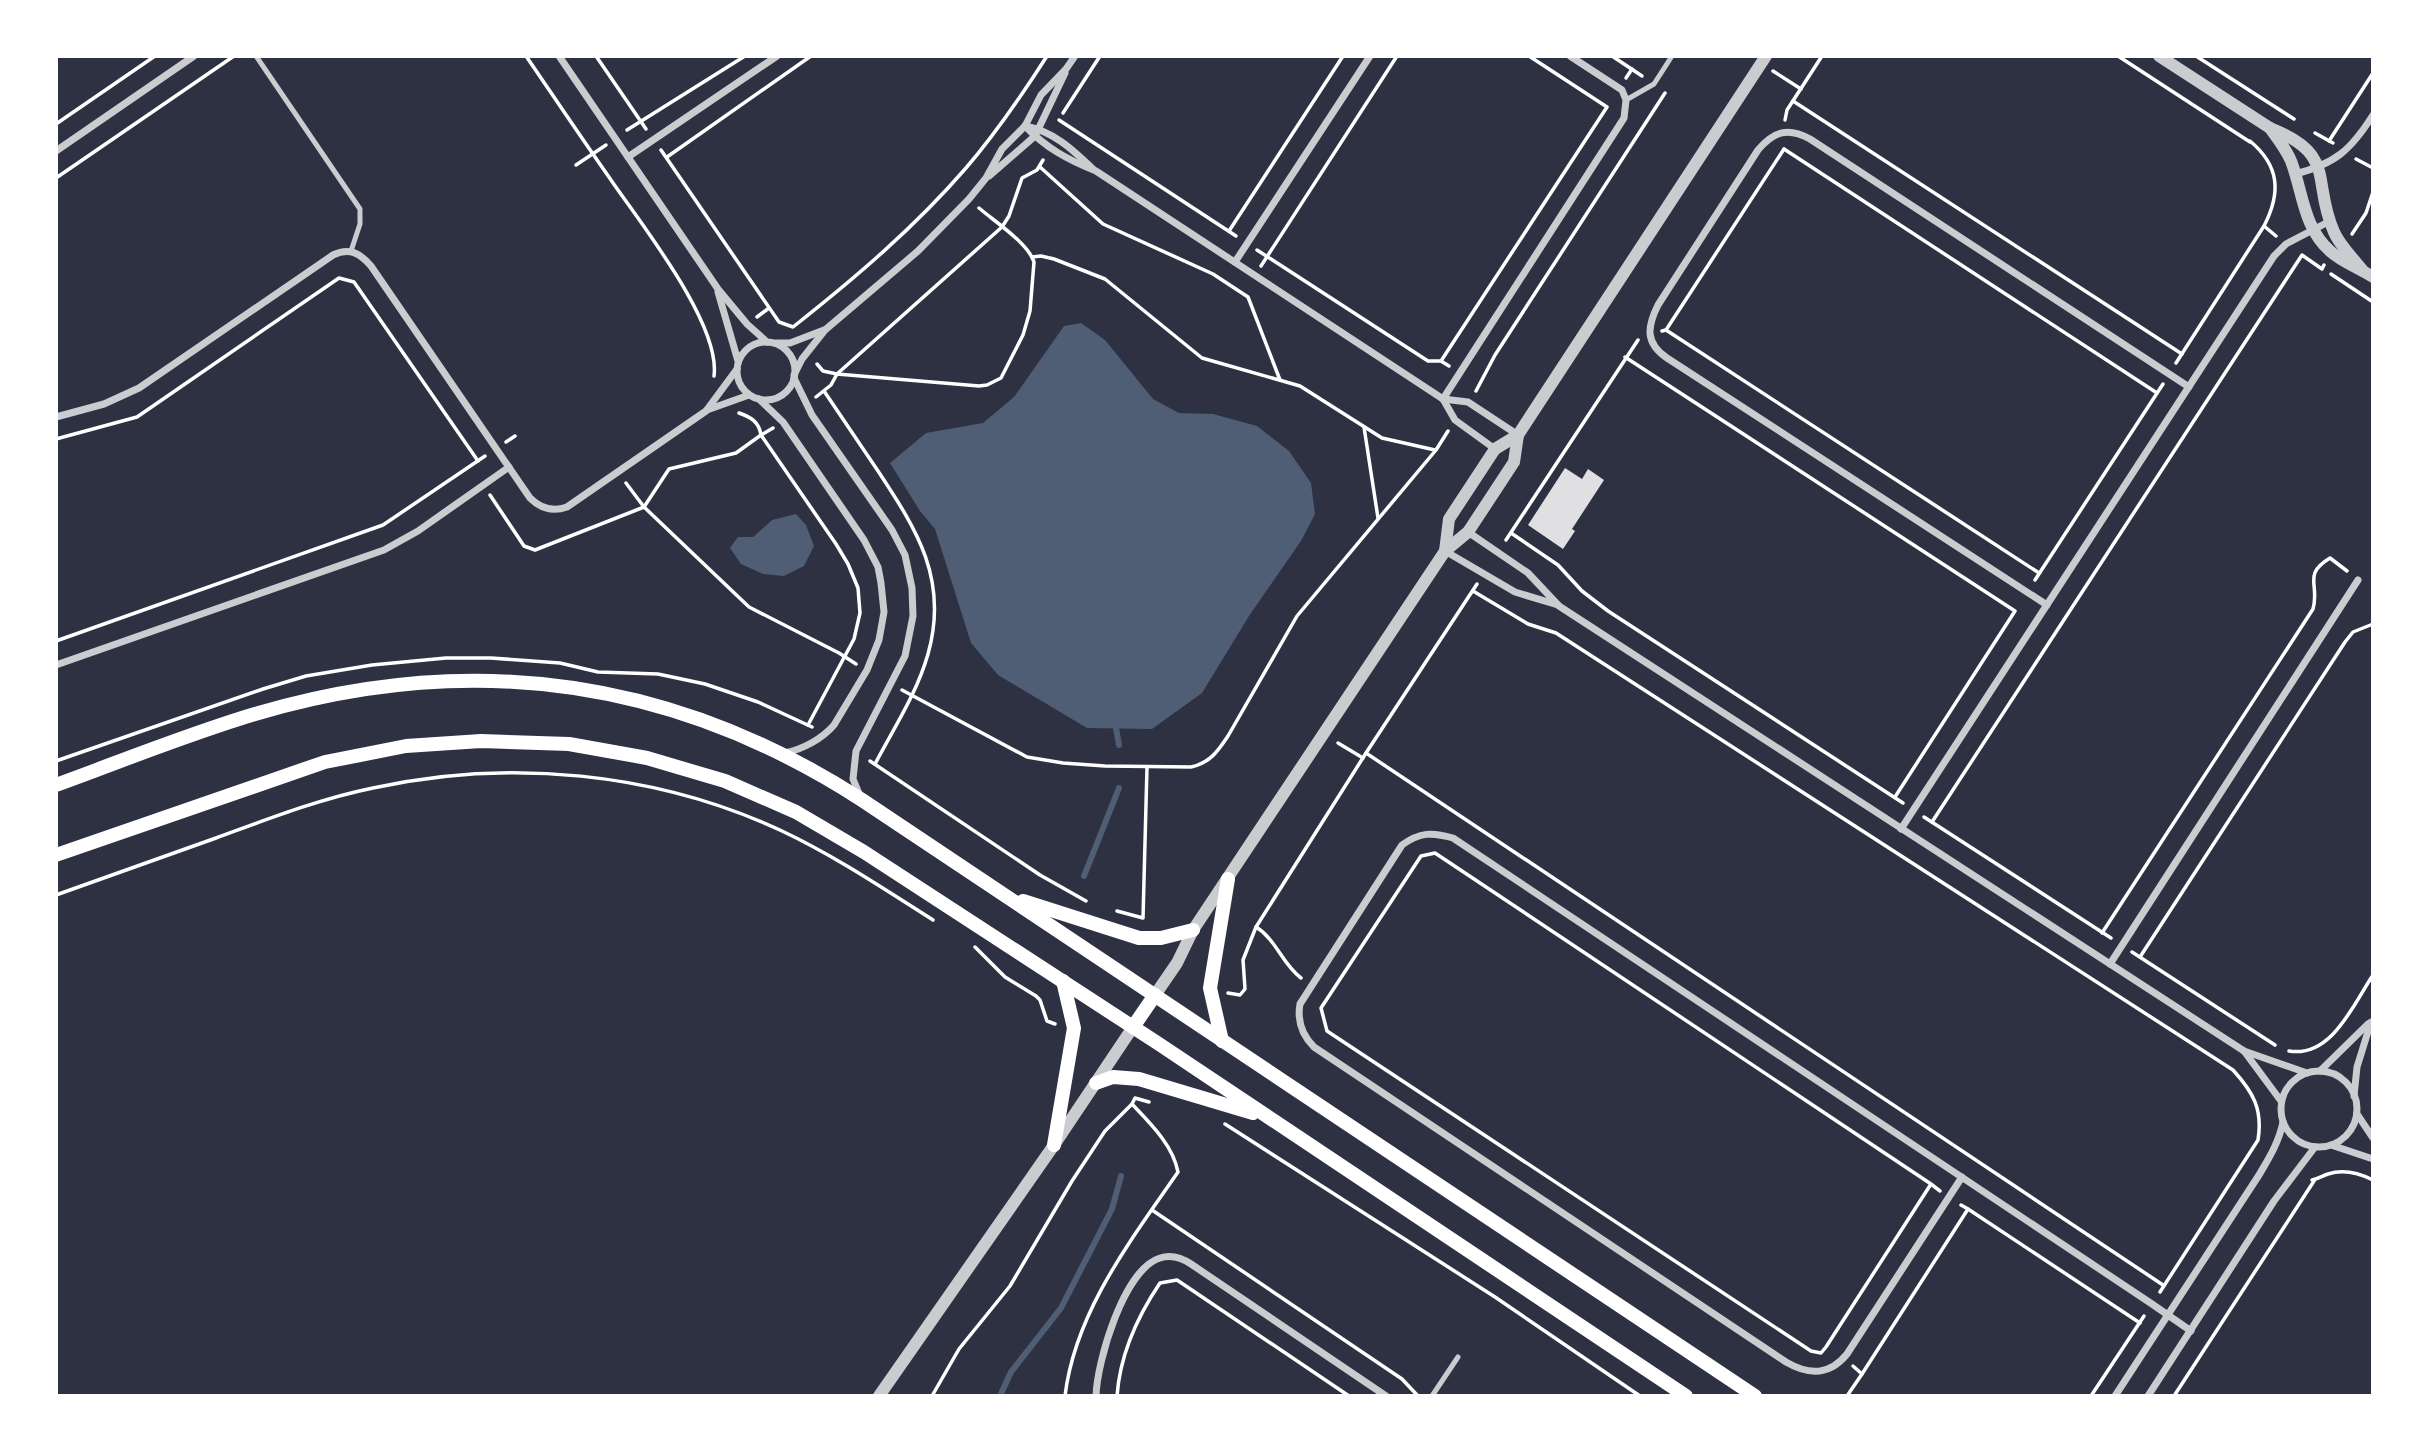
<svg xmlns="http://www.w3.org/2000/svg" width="2429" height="1452" font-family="'Public Sans',sans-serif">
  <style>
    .water { fill: #4f5d75 }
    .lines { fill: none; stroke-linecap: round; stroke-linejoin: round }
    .stream { stroke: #4f5d75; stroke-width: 6 }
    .building { fill: #e0e0e3 }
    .path { stroke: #fff; stroke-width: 3.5 }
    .service { stroke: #caccd0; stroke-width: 5 }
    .minor { stroke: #caccd0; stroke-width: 7 }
    .tertiary { stroke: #caccd0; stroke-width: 12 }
    .secondary { stroke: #fff; stroke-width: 14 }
  </style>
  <rect width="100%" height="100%" fill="#2d3142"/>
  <!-- water -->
  <g class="water">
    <polygon points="1081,323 1105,340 1153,399 1179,413 1213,414 1257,426 1289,451 1311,483 1315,514 1301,541 1249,616 1202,693 1152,729 1087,728 998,675 971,643 935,529 920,511 890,463 926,433 983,423 1014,397 1064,326"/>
    <polygon points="796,514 806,525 814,546 804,566 784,576 763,574 741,564 730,548 738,537 753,537 772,520"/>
  </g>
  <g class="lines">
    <!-- stream -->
    <g class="stream">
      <polyline points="1116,728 1119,745"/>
      <polyline points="1084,876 1119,788"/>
      <polyline points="1000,1396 1011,1372 1061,1308 1112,1209 1121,1176"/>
    </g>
  </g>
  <!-- building -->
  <polygon class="building" points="1565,468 1582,479 1588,469 1604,480 1572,529 1575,531 1563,549 1528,525"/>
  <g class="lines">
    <!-- path -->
    <g class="path">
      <path d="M526 56C554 97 582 139 611 180 641 224 721 324 714 376"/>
      <polyline points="596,56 646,129"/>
      <polyline points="1612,56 1642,76"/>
      <polyline points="2118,56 2250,142"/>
      <polyline points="2196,56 2294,119"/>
      <polyline points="1773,71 1801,89"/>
      <polyline points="1626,78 1632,69"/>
      <polyline points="1793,101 2182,354"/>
      <polyline points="1063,113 1100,56"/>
      <polyline points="1059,120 1236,236"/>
      <polyline points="1785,120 1787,110 1822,56"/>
      <polyline points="56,124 155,56"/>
      <polyline points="627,130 745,56"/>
      <polyline points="2315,133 2333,143"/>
      <path d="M2250 141C2280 166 2281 193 2264 226"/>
      <polyline points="2329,141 2373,73"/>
      <polyline points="1784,149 2157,393"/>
      <path d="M661 150 779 322 793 327C855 278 914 228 966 168 996 133 1022 95 1047 56"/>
      <polyline points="667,157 811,56"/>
      <polyline points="2356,159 2373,168"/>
      <polyline points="576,165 606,145"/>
      <polyline points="1040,167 1103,224 1213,274 1248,297 1280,380"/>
      <polyline points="56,178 234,56"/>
      <polyline points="1229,231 1343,56"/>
      <polyline points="2352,234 2366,213 2373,192"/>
      <polyline points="1257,250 1428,361 1441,361 1449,366"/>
      <polyline points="1032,257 1041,256 1054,259 1105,279 1202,358 1300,386 1382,438 1435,450"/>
      <polyline points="1261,266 1397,56"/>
      <polyline points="2331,274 2373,302"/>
      <polyline points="757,317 769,308"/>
      <polyline points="1666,330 1784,149"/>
      <polyline points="1662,331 1666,330 2039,573"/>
      <polyline points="1625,357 2015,611 1895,797"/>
      <polyline points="1441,361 1607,107 1529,56"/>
      <polyline points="2176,363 2264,226 2276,236"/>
      <path d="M817 364 823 371 837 374 979 386 987 385 1001 378 1023 335 1030 311 1034 262C1028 243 994 221 979 208"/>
      <path d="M824 391C842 418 860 444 878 471 917 530 949 580 928 654 917 693 894 728 875 764"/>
      <polyline points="1476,391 1495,355 1665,93"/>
      <polyline points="816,397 831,385 837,374 1002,227 1009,216 1022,178 1037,170 1043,160"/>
      <path d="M739 413C751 417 759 422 761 435L773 428"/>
      <polyline points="1364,427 1378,518"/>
      <polyline points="56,439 137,417 339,278 354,282 478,461"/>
      <polyline points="506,442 515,436"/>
      <polyline points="626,483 644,507 749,607 839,653 856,664"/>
      <polyline points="490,495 524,546 535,550 644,507 669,469 736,453 761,435 836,544 848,564 858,588 860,613 854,639 808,725"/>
      <polyline points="1511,533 1558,565 1582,591 1608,611 1903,803"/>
      <polyline points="1506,540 1638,340"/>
      <polyline points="2035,580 2163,384"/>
      <path d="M1473 591 1528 624 1556 633 2233 1070C2253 1092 2263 1109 2258 1140L2160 1292"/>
      <polyline points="56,641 383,525 485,456"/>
      <path d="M902 690 1027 757 1063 763 1105 766 1191 767C1210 763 1218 751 1228 736L1297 616 1436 450 1448 431"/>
      <polyline points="1338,743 1363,758"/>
      <polyline points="1366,753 2163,1285"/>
      <polyline points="56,761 263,689 306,676 372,665 446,658 491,658 560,663 598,672 658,674 705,684 758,702 812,727"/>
      <polyline points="870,761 1040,875 1086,901"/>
      <polyline points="1924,817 2111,938"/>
      <polyline points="1932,822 2302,255 2322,269 2324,265"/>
      <path d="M56 895C109 876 163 857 216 838 268 819 319 799 373 788 508 758 656 772 782 831 835 856 884 889 933 920"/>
      <polyline points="1117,911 1143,918 1147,767"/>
      <path d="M1256 927C1276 939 1282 964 1301 978"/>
      <path d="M2102 933 2313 609C2320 584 2302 575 2330 558L2347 571"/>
      <polyline points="975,947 1005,977 1036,996 1040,1000 1047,1021 1055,1024"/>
      <polyline points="2132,952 2275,1045"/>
      <polyline points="2140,957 2345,642 2353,632 2373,624"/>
      <polyline points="1228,993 1240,995 1245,989 1243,960 1256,927 1366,753 1477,584"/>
      <path d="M2289 1051C2332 1058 2354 1003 2373 975"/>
      <polyline points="1225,1124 1495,1297 1640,1396"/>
      <path d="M2312 1180C2318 1179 2322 1176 2328 1174 2343 1169 2359 1173 2373 1180"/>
      <polyline points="1931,1184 1826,1347 1821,1353 1811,1351 1327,1031 1321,1008 1421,856 1435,853 1931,1184 1940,1191"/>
      <polyline points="1968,1209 2140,1323"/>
      <polyline points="1152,1210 1402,1379 1418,1396"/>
      <polyline points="1862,1374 1968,1209 1961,1205"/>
      <polyline points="932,1396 959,1349 1010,1286 1072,1181 1105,1131 1132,1104"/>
      <path d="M1065 1396C1075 1312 1131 1240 1178 1172 1173 1145 1150 1123 1132 1104L1135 1098 1149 1102"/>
      <path d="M1117 1396C1120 1355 1137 1317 1160 1283L1177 1280 1349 1396"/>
      <polyline points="1847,1396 1862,1374 1853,1366"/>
      <polyline points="2091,1396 2144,1316"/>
      <polyline points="2174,1396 2314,1181"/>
    </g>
    <!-- service -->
    <g class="service">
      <polyline points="256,56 360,209 360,224 351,251"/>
      <polyline points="1626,100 1654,84 1672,56"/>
      <polyline points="1432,1396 1458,1357"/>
    </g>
    <!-- minor -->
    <g class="minor">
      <polyline points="559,56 718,289 747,324 767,342"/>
      <path d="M1025 126C1046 148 1068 160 1096 171L1443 399 1455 420 1495 449"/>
      <path d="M1025 126C1053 131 1072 149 1093 169"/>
      <polyline points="56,151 194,56"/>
      <polyline points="628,157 777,56"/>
      <path d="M2295 174C2335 164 2351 150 2373 115"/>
      <polyline points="989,176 1035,136 1065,73"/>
      <polyline points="1235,262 1370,56"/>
      <polyline points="718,292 738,361"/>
      <circle cx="766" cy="371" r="29"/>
      <polyline points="776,343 790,343 824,330"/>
      <polyline points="794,375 802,359 825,330 918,251 969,199 986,178 1002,149 1025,126 1041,95 1066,69 1075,56"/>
      <polyline points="794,378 812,415 892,530 905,555 912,588 913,616 905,656 856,751 853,779 861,798"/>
      <path d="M759 399 783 422 864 540 878 567 881 583 884 612 879 640 867 670 834 725C822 739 803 749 785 753"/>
      <polyline points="1443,399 1624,118 1626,100 1622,90 1570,56"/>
      <polyline points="1443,399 1468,402 1518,435"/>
      <polyline points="707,410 749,395"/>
      <path d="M56 417 104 404 139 388 333 255C349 247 360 253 371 266L530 498C541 509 553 512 567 507L706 411 737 369"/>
      <polyline points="1468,532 1528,573 1559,606 2244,1051 2307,1073"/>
      <polyline points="1445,551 1515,592 1558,605"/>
      <path d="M2047 605 1667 358C1645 343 1647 327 1658 305L1758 150C1774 131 1788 127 1810 139L2189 387"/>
      <polyline points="56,665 384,550 418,531 509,467"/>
      <polyline points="1901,829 2274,256 2286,244 2330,221"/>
      <polyline points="2110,964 2358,580"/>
      <polyline points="2244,1051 2281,1101"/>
      <polyline points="2320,1071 2368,1024"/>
      <circle cx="2319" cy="1109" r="38"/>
      <polyline points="2354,1096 2357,1067 2371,1022"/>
      <polyline points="2357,1114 2373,1138"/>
      <polyline points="2331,1145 2373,1159"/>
      <path d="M1962 1177 1847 1354C1830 1375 1810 1376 1786 1362L1314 1047C1302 1035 1297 1021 1300 1004L1402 845C1420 832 1432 832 1453 838L2152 1304 2191 1331"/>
      <path d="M1096 1396C1097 1361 1124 1269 1160 1258 1172 1254 1182 1258 1191 1264L1386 1396"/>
      <path d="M2115 1396 2259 1175C2269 1158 2279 1142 2283 1122"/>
      <polyline points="2148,1396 2274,1201 2315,1147"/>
    </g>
    <!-- tertiary -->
    <g class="tertiary">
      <path d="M2159 56 2270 128C2338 155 2311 180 2334 232 2340 246 2353 258 2363 271"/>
      <path d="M2270 128C2278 139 2286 149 2291 161 2303 192 2303 227 2330 251 2342 262 2359 268 2373 277"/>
      <polyline points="1445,551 1449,519 1495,449 1518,435"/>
      <polyline points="1155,995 1177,963 1193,930 1445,551 1468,532 1514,462 1518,435 1766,56"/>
      <polyline points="879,1396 1054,1145 1133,1027"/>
    </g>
    <!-- secondary -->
    <g class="secondary">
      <path d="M56 785C122 761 188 734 255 714 471 650 673 678 862 800L1755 1396"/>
      <polyline points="56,855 325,762 406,746 481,741 569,744 647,758 725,781 796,812 864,852 1159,1044 1686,1396"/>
      <polyline points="1023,901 1139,938 1161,938 1193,930"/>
      <polyline points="1133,1027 1155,995"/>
      <polyline points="1222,1041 1210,988 1228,879"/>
      <polyline points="1096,1083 1113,1077 1139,1079 1253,1113"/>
      <polyline points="1054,1145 1074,1028 1063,981"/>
    </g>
  </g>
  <!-- border -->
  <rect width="2429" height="1452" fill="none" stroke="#ffffff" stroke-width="116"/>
</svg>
